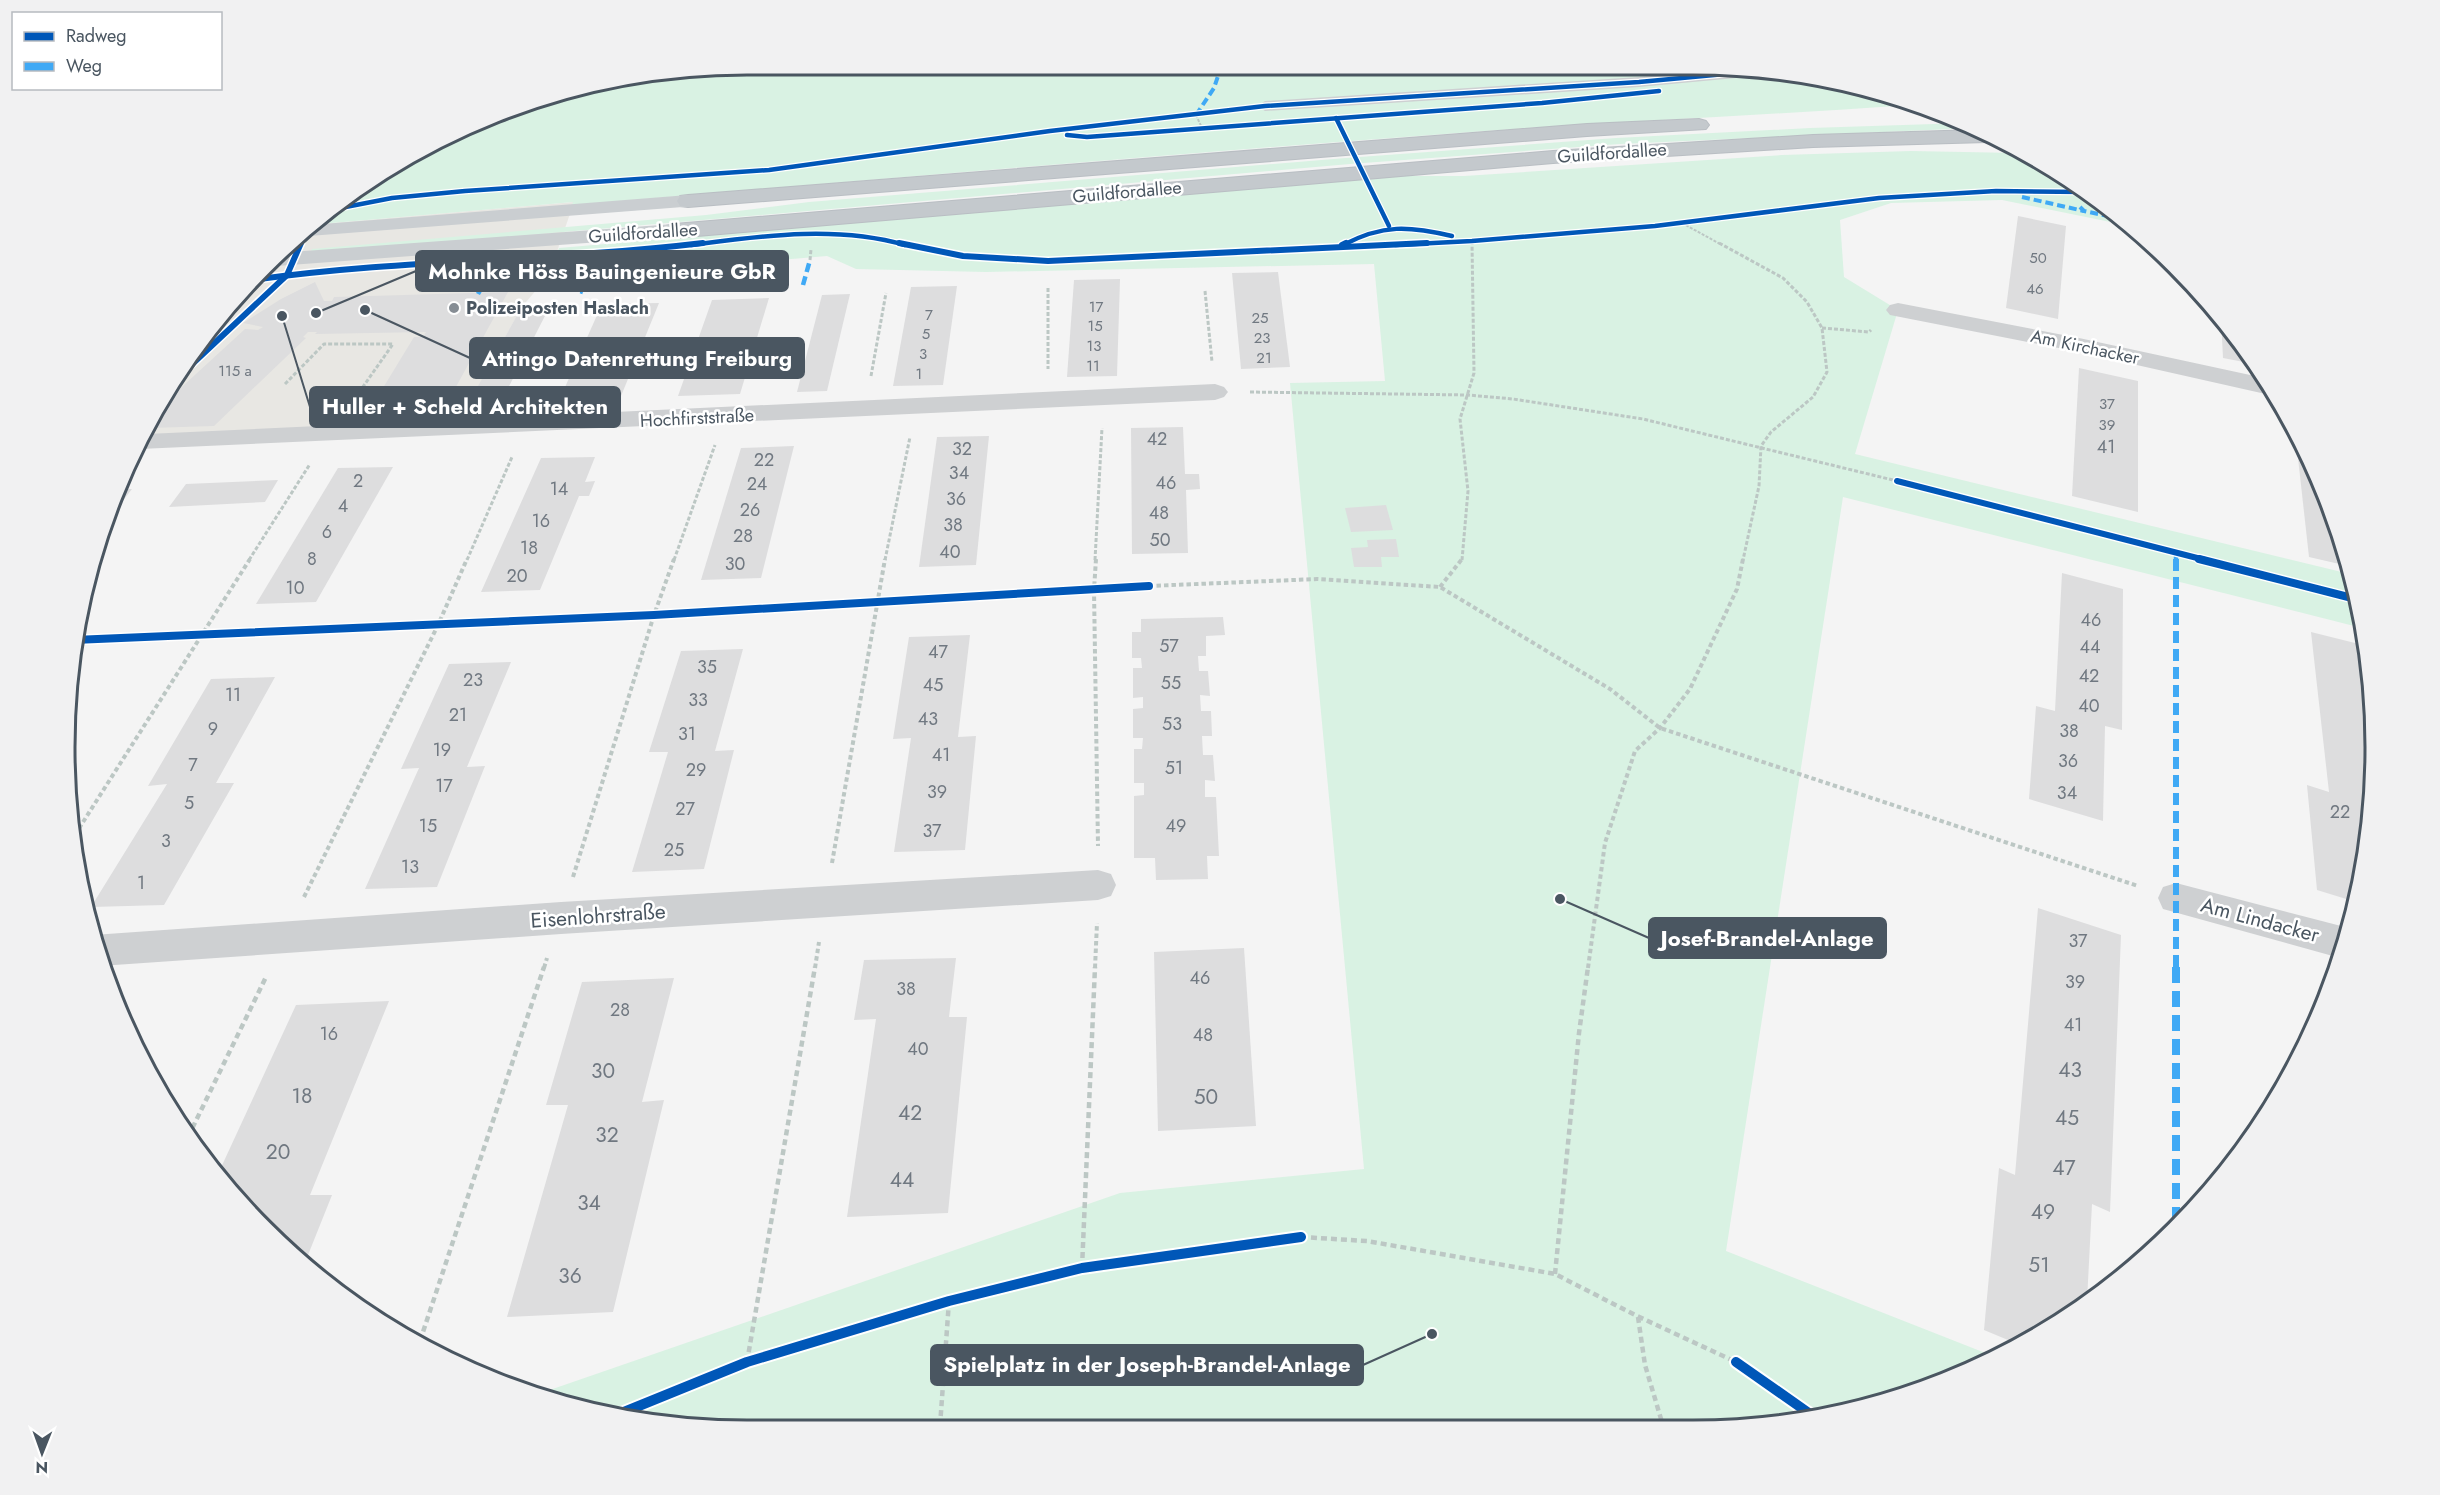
<svg xmlns="http://www.w3.org/2000/svg" width="2440" height="1495" font-family="Jost,sans-serif">
  <style>
    .commercial { fill: #e8e7e3 }
    .green { fill: #d9f2e3 }
    .building { fill: #ddddde }
    .lines { fill: none; stroke-linecap: round; stroke-linejoin: round }
    .trunk-casing { stroke: #b9bec3; stroke-width: 2 }
    .path-far3 { stroke: #bcc7c4; stroke-width: 2; stroke-dasharray: 3 1.5; stroke-linecap: butt }
    .path-far2 { stroke: #bcc7c4; stroke-width: 3; stroke-dasharray: 4 2; stroke-linecap: butt }
    .path-far1 { stroke: #bcc7c4; stroke-width: 4; stroke-dasharray: 4.5 3; stroke-linecap: butt }
    .path { stroke: #bcc7c4; stroke-width: 4.5; stroke-dasharray: 6 4; stroke-linecap: butt }
    .service { fill: #ced0d2; fill-rule: evenodd }
    .minor { fill: #ced0d2; fill-rule: evenodd }
    .primary { fill: #caced1; fill-rule: evenodd }
    .trunk { fill: #c4c9cd; fill-rule: evenodd }
    .quiet-far3 { stroke: #3fa9f5; stroke-width: 4; stroke-dasharray: 8 4; stroke-linecap: butt }
    .quiet-far2 { stroke: #3fa9f5; stroke-width: 4.5; stroke-dasharray: 9 4.5; stroke-linecap: butt }
    .quiet-far1 { stroke: #3fa9f5; stroke-width: 6; stroke-dasharray: 12 6; stroke-linecap: butt }
    .quiet { stroke: #3fa9f5; stroke-width: 8; stroke-dasharray: 16 8; stroke-linecap: butt }
    .cycleway-far3-casing { stroke: #fff; stroke-width: 7 }
    .cycleway-far2-casing { stroke: #fff; stroke-width: 9 }
    .cycleway-far1-casing { stroke: #fff; stroke-width: 11 }
    .cycleway-casing { stroke: #fff; stroke-width: 14 }
    .cycleway-far3 { stroke: #0057b8; stroke-width: 4.5 }
    .cycleway-far2 { stroke: #0057b8; stroke-width: 6 }
    .cycleway-far1 { stroke: #0057b8; stroke-width: 8 }
    .cycleway { stroke: #0057b8; stroke-width: 10 }
    .poi-dot { fill: #868d94; stroke: #fff; stroke-width: 2 }
    .labels { text-anchor: middle; dominant-baseline: central; stroke-width: 5; stroke-linejoin: round; paint-order: stroke }
    .far-number-label { font-size: 15px; fill: #707881 }
    .far-street-label { font-size: 18px; fill: #4a5661; stroke: #fff }
    .far-poi-label { font-size: 18px; font-weight: bold; fill: #4a5661; stroke: #fff; text-anchor: start }
    .number-label { font-size: 18px; fill: #707881 }
    .street-label { font-size: 21px; fill: #4a5661; stroke: #fff }
    .near-number-label { font-size: 21px; fill: #707881 }
    .rim { fill: none; stroke: #4a5661; stroke-width: 3 }
    .leader { fill: none; stroke: #4a5661; stroke-width: 2 }
    .callout-dot { fill: #4a5661; stroke: #fff; stroke-width: 2 }
    .callout { fill: #4a5661; stroke: #4a5661; stroke-width: 2 }
    .callout-label { font-size: 22px; text-anchor: middle; font-weight: bold; fill: #fff }
  </style>
  <rect width="100%" height="100%" fill="#f4f4f4"/>
  <!-- commercial -->
  <polygon class="commercial" points="574,202 549,275 521,308 457,426 144,440 180,368 264,265 309,225"/>
  <!-- green -->
  <g class="green">
    <path d="M658 70H1781L1910 105C1755 116 1600 122 1445 134 1154 155 863 181 572 205L573 202 309 225 332 205 445 135 528 101Z"/>
    <polygon points="1965,123 1974,128 1620,144 1350,164 310,254 312,249 706,215 809,202 1346,158 1616,138 1810,128"/>
    <polygon points="1911,151 2017,153 2108,205 2130,226 2002,200 1891,203 1840,220 1844,277 1898,310 1855,454 2350,574 2362,628 1843,497 1726,1251 1993,1356 1870,1407 1738,1429 1167,1427 1073,1419 1049,1426 659,1425 541,1393 1120,1193 1364,1169 1290,383 1385,381 1374,264 986,272 856,269 827,256 647,271 549,275 559,248 1395,176 1464,176 1782,155"/>
  </g>
  <!-- building -->
  <g class="building">
    <polygon points="1331,70 1356,70 1358,74 1334,76"/>
    <polygon points="2018,216 2066,226 2058,319 2006,308"/>
    <polygon points="1278,272 1290,367 1241,369 1232,273"/>
    <polygon points="1120,279 1117,376 1067,377 1074,280"/>
    <polygon points="315,282 324,301 332,301 334,297 508,292 446,405 372,406 414,337 423,337 426,332 315,334 317,332 308,332 303,337 306,338 214,426 150,428 160,407 245,329 258,330 263,327 243,323 281,299"/>
    <polygon points="957,286 943,385 893,386 911,287"/>
    <polygon points="850,294 827,391 797,392 822,295"/>
    <polygon points="769,298 740,394 678,396 712,300"/>
    <polygon points="659,303 619,401 558,403 602,304"/>
    <polygon points="521,308 549,308 499,406 467,406"/>
    <polygon points="2221,318 2225,323 2254,364 2223,358"/>
    <polygon points="2079,368 2138,381 2138,512 2072,496"/>
    <polygon points="1183,427 1185,474 1199,474 1200,489 1186,490 1188,553 1132,554 1131,428"/>
    <polygon points="2295,431 2339,528 2348,566 2309,557"/>
    <polygon points="989,436 976,565 919,567 937,437"/>
    <polygon points="794,446 761,578 701,580 741,448"/>
    <polygon points="595,457 585,482 595,481 589,496 579,496 540,590 481,592 541,458"/>
    <polygon points="393,467 316,602 256,604 338,468"/>
    <polygon points="278,480 265,502 169,507 186,484"/>
    <polygon points="120,489 132,489 103,526 102,525"/>
    <polygon points="1386,505 1393,530 1351,532 1345,508"/>
    <polygon points="1396,539 1399,557 1381,557 1382,567 1354,567 1351,548 1368,547 1367,540"/>
    <polygon points="2062,573 2123,589 2122,730 2105,726 2103,821 2029,799 2036,706 2055,711"/>
    <polygon points="1223,617 1225,635 1206,636 1206,656 1198,656 1199,671 1208,671 1210,696 1200,695 1201,711 1211,711 1212,736 1202,736 1203,755 1213,755 1215,781 1205,780 1205,797 1216,797 1219,856 1207,856 1208,879 1156,880 1155,858 1134,858 1134,796 1144,795 1144,783 1134,783 1134,749 1142,749 1143,738 1133,738 1133,709 1143,708 1143,697 1133,698 1133,668 1142,668 1141,658 1132,658 1132,632 1141,632 1141,619"/>
    <polygon points="2311,632 2367,646 2370,658 2374,792 2356,902 2317,890 2307,785 2329,792"/>
    <polygon points="970,635 958,737 976,736 965,850 894,852 911,738 893,739 909,637"/>
    <polygon points="743,649 715,751 734,750 704,869 632,872 668,752 649,752 681,651"/>
    <polygon points="511,662 467,767 485,766 437,887 365,889 419,768 401,769 449,664"/>
    <polygon points="275,677 216,783 234,783 164,905 91,907 167,784 148,786 211,679"/>
    <polygon points="2038,908 2121,935 2110,1212 2092,1204 2087,1301 2034,1339 2020,1345 1984,1330 1999,1168 2015,1175"/>
    <polygon points="1244,948 1256,1126 1158,1131 1154,952"/>
    <polygon points="956,958 949,1017 967,1017 948,1213 847,1217 876,1019 854,1020 864,960"/>
    <polygon points="674,978 642,1102 664,1100 613,1312 507,1317 568,1105 546,1105 582,982"/>
    <polygon points="389,1001 310,1195 332,1195 304,1265 264,1230 218,1174 296,1005"/>
  </g>
  <g class="lines">
    <!-- trunk casing -->
    <g class="trunk-casing">
      <g id="trunk">
        <polygon points="1699,119 1706,121 1709,125 1706,129 1587,136 688,207 680,206 677,201 680,196 688,195 1587,124"/>
        <polygon points="1977,130 1994,140 1987,142 1813,147 1553,163 674,238 666,236 663,231 666,226 674,224 1553,151 1813,135"/>
      </g>
    </g>
    <!-- path-far3 -->
    <g class="path-far3">
      <polyline points="1196,115 1202,128"/>
      <polyline points="1682,223 1722,245"/>
      <polyline points="1472,241 1472,245"/>
    </g>
    <!-- path-far2 -->
    <g class="path-far2">
      <polyline points="1719,243 1783,278 1807,302 1822,328 1827,372 1813,397 1771,432 1761,446 1759,486 1743,560"/>
      <polyline points="810,260 811,249"/>
      <polyline points="1048,288 1048,369"/>
      <polyline points="1205,291 1212,362"/>
      <polyline points="1822,328 1869,332 1871,330"/>
      <polyline points="871,376 886,293"/>
      <polyline points="285,384 324,344 393,344 353,401"/>
      <polyline points="1250,392 1468,395 1513,399 1643,419 1897,481"/>
      <polyline points="249,560 310,464"/>
      <polyline points="467,560 512,457"/>
      <polyline points="674,560 715,445"/>
      <polyline points="885,560 910,437"/>
      <polyline points="1095,560 1102,428"/>
      <polyline points="1462,560 1468,491 1460,419 1474,373 1472,243"/>
    </g>
    <!-- path-far1 -->
    <g class="path-far1">
      <polyline points="1096,559 1094,590 1098,846"/>
      <polyline points="1149,586 1317,579 1440,587 1610,689 1660,728 2138,886"/>
      <polyline points="1440,587 1462,559"/>
      <polyline points="71,841 250,559"/>
      <polyline points="832,863 885,559"/>
      <polyline points="573,877 654,615 674,559"/>
      <polyline points="304,897 438,625 467,559"/>
      <polyline points="544,968 547,958"/>
      <polyline points="815,968 819,942"/>
      <polyline points="1095,968 1097,923"/>
      <polyline points="1588,968 1605,843 1635,751 1660,728 1690,689 1737,589 1743,559"/>
    </g>
    <!-- path -->
    <g class="path">
      <polyline points="188,1137 266,977"/>
      <polyline points="1301,1237 1367,1241 1555,1274 1637,1316 1736,1362"/>
      <polyline points="1082,1268 1095,967"/>
      <polyline points="1555,1274 1579,1033 1588,967"/>
      <polyline points="1638,1317 1645,1365 1664,1429"/>
      <polyline points="420,1341 544,967"/>
      <polyline points="747,1362 815,967"/>
      <polyline points="940,1426 949,1301"/>
    </g>
    <!-- service -->
    <polygon class="service" points="1715,70 1775,70 1768,75 1639,87 1265,111 1257,106 1265,101 1639,77"/>
    <!-- minor -->
    <g class="minor">
      <polygon points="1898,303 2079,338 2264,378 2275,393 2270,395 2079,352 1890,315 1886,310 1890,305"/>
      <polygon points="1215,384 1224,387 1228,392 1224,397 1215,400 140,449 147,434"/>
      <polygon points="1098,870 1111,874 1116,885 1111,896 1098,900 561,934 100,966 93,935 561,902"/>
      <polygon points="2176,883 2345,927 2350,929 2340,958 2163,909 2158,898 2163,887"/>
    </g>
    <!-- primary -->
    <g class="primary">
      <polygon points="688,195 696,196 699,201 696,206 296,237 310,225"/>
      <polygon points="674,224 682,226 685,231 682,236 263,267 277,253"/>
    </g>
    <!-- trunk -->
    <use href="#trunk" class="trunk"/>
    <!-- quiet-far3 -->
    <g class="quiet-far3">
      <polyline points="1196,115 1214,88 1220,70"/>
      <polyline points="2022,197 2084,211"/>
      <polyline points="2080,207 2084,211 2122,219"/>
    </g>
    <!-- quiet-far2 -->
    <g class="quiet-far2">
      <polyline points="491,274 531,270 541,278 583,292"/>
      <polyline points="803,285 810,260"/>
      <polyline points="478,294 493,267"/>
      <polyline points="2176,553 2176,560"/>
    </g>
    <!-- quiet-far1 -->
    <polyline class="quiet-far1" points="2176,559 2176,968"/>
    <!-- quiet -->
    <polyline class="quiet" points="2176,967 2176,1226"/>
    <!-- cycleway-far3 casing -->
    <g class="cycleway-far3-casing">
      <g id="cycleway-far3">
        <polyline points="1336,118 1389,226"/>
        <polyline points="1067,135 1087,137 1542,103 1659,91"/>
        <polyline points="325,211 392,198 465,191 769,170 1050,131 1265,106 1639,82 1768,70"/>
        <polyline points="300,245 314,221"/>
        <path d="M691 245C761 236 835 225 905 245"/>
        <path d="M1343 245C1383 224 1409 226 1452 236"/>
        <polyline points="1395,245 1472,241 1655,226 1879,198 1996,191 2085,192"/>
      </g>
    </g>
    <!-- cycleway-far2 casing -->
    <g class="cycleway-far2-casing">
      <g id="cycleway-far2">
        <polyline points="899,243 963,256 1048,261 1427,243"/>
        <polyline points="1342,245 1346,243"/>
        <path d="M252 280C402 259 553 261 703 243"/>
        <polyline points="172,383 287,275 301,243"/>
        <polyline points="1897,481 2205,560"/>
      </g>
    </g>
    <!-- cycleway-far1 casing -->
    <g class="cycleway-far1-casing">
      <g id="cycleway-far1">
        <polyline points="2199,559 2356,599"/>
        <polyline points="74,640 654,615 1149,586"/>
      </g>
    </g>
    <!-- cycleway casing -->
    <g class="cycleway-casing">
      <g id="cycleway">
        <polyline points="1736,1362 1813,1416"/>
        <polyline points="619,1414 747,1362 949,1301 1082,1268 1301,1237"/>
      </g>
    </g>
    <!-- cycleway-far3 -->
    <use href="#cycleway-far3" class="cycleway-far3"/>
    <!-- cycleway-far2 -->
    <use href="#cycleway-far2" class="cycleway-far2"/>
    <!-- cycleway-far1 -->
    <use href="#cycleway-far1" class="cycleway-far1"/>
    <!-- cycleway -->
    <use href="#cycleway" class="cycleway"/>
  </g>
  <!-- markers -->
  <circle class="poi-dot" cx="454" cy="308" r="6"/>
  <g class="labels">
    <!-- far-number labels -->
    <g class="far-number-label">
      <text x="2038" y="258">50</text>
      <text x="2035" y="289">46</text>
      <text x="1096" y="307">17</text>
      <text x="929" y="315">7</text>
      <text x="1260" y="318">25</text>
      <text x="1095" y="326">15</text>
      <text x="926" y="334">5</text>
      <text x="1262" y="338">23</text>
      <text x="1094" y="346">13</text>
      <text x="923" y="354">3</text>
      <text x="1264" y="358">21</text>
      <text x="1093" y="366">11</text>
      <text x="235" y="371">115 a</text>
      <text x="919" y="374">1</text>
      <text x="2107" y="404">37</text>
      <text x="2107" y="425">39</text>
    </g>
    <!-- far-street labels -->
    <g class="far-street-label">
      <text transform="translate(1612 153) rotate(-4)">Guildfordallee</text>
      <text transform="translate(1127 192) rotate(-5)">Guildfordallee</text>
      <text transform="translate(643 233) rotate(-4)">Guildfordallee</text>
      <text transform="translate(2085 347) rotate(12)">Am Kirchacker</text>
      <text transform="translate(697 418) rotate(-3)">Hochfirststraße</text>
    </g>
    <!-- far-poi labels -->
    <g class="far-poi-label">
      <text x="466" y="308">Polizeiposten Haslach</text>
    </g>
    <!-- number labels -->
    <g class="number-label">
      <text x="1157" y="439">42</text>
      <text x="2106" y="447">41</text>
      <text x="962" y="449">32</text>
      <text x="764" y="460">22</text>
      <text x="959" y="473">34</text>
      <text x="358" y="481">2</text>
      <text x="1166" y="483">46</text>
      <text x="757" y="484">24</text>
      <text x="559" y="489">14</text>
      <text x="956" y="499">36</text>
      <text x="343" y="506">4</text>
      <text x="750" y="510">26</text>
      <text x="1159" y="513">48</text>
      <text x="541" y="521">16</text>
      <text x="953" y="525">38</text>
      <text x="327" y="532">6</text>
      <text x="743" y="536">28</text>
      <text x="1160" y="540">50</text>
      <text x="529" y="548">18</text>
      <text x="950" y="552">40</text>
      <text x="312" y="559">8</text>
      <text x="735" y="564">30</text>
      <text x="517" y="576">20</text>
      <text x="295" y="588">10</text>
      <text x="2091" y="620">46</text>
      <text x="1169" y="646">57</text>
      <text x="2090" y="647">44</text>
      <text x="938" y="652">47</text>
      <text x="707" y="667">35</text>
      <text x="2089" y="676">42</text>
      <text x="473" y="680">23</text>
      <text x="1171" y="683">55</text>
      <text x="933" y="685">45</text>
      <text x="233" y="695">11</text>
      <text x="698" y="700">33</text>
      <text x="2089" y="706">40</text>
      <text x="458" y="715">21</text>
      <text x="928" y="719">43</text>
      <text x="1172" y="724">53</text>
      <text x="213" y="729">9</text>
      <text x="2069" y="731">38</text>
      <text x="687" y="734">31</text>
      <text x="442" y="750">19</text>
      <text x="941" y="755">41</text>
      <text x="2068" y="761">36</text>
      <text x="193" y="765">7</text>
      <text x="1174" y="768">51</text>
      <text x="696" y="770">29</text>
      <text x="444" y="786">17</text>
      <text x="937" y="792">39</text>
      <text x="2067" y="793">34</text>
      <text x="189" y="803">5</text>
      <text x="685" y="809">27</text>
      <text x="2340" y="812">22</text>
      <text x="428" y="826">15</text>
      <text x="1176" y="826">49</text>
      <text x="932" y="831">37</text>
      <text x="166" y="841">3</text>
      <text x="674" y="850">25</text>
      <text x="410" y="867">13</text>
      <text x="141" y="883">1</text>
      <text x="2078" y="941">37</text>
      <text x="1200" y="978">46</text>
      <text x="2075" y="982">39</text>
      <text x="906" y="989">38</text>
      <text x="620" y="1010">28</text>
      <text x="2073" y="1025">41</text>
      <text x="329" y="1034">16</text>
      <text x="1203" y="1035">48</text>
      <text x="918" y="1049">40</text>
    </g>
    <!-- street labels -->
    <g class="street-label">
      <text transform="translate(598 916) rotate(-4)">Eisenlohrstraße</text>
      <text transform="translate(2260 920) rotate(15)">Am Lindacker</text>
    </g>
    <!-- near-number labels -->
    <g class="near-number-label">
      <text x="2070" y="1070">43</text>
      <text x="603" y="1071">30</text>
      <text x="302" y="1096">18</text>
      <text x="1206" y="1097">50</text>
      <text x="910" y="1113">42</text>
      <text x="2067" y="1118">45</text>
      <text x="607" y="1135">32</text>
      <text x="278" y="1152">20</text>
      <text x="2064" y="1168">47</text>
      <text x="902" y="1180">44</text>
      <text x="589" y="1203">34</text>
      <text x="2043" y="1212">49</text>
      <text x="2039" y="1265">51</text>
      <text x="570" y="1276">36</text>
    </g>
  </g>
  <!-- crop -->
  <path d="M0 0H2440V1495H0ZM747 75H1693A672 672 0 0 1 2365 747V748A672 672 0 0 1 1693 1420H747A672 672 0 0 1 75 748V747A672 672 0 0 1 747 75Z" fill="#f1f1f2" fill-rule="evenodd"/>
  <path class="rim" d="M747 75H1693A672 672 0 0 1 2365 747V748A672 672 0 0 1 1693 1420H747A672 672 0 0 1 75 748V747A672 672 0 0 1 747 75Z"/>
  <!-- callouts -->
  <path class="leader" d="M316 313L416 271M365 310L470 358M282 316L310 407M1560 899L1649 938M1432 1334L1363 1365"/>
  <g class="callout-dot">
    <circle cx="316" cy="313" r="6"/>
    <circle cx="365" cy="310" r="6"/>
    <circle cx="282" cy="316" r="6"/>
    <circle cx="1560" cy="899" r="6"/>
    <circle cx="1432" cy="1334" r="6"/>
  </g>
  <g class="callout">
    <rect x="416" y="251" width="372" height="40" rx="6"/>
    <rect x="470" y="338" width="334" height="40" rx="6"/>
    <rect x="310" y="387" width="310" height="40" rx="6"/>
    <rect x="1649" y="918" width="237" height="40" rx="6"/>
    <rect x="931" y="1345" width="432" height="40" rx="6"/>
  </g>
  <g class="callout-label">
    <text x="602" y="279">Mohnke Höss Bauingenieure GbR</text>
    <text x="637" y="366">Attingo Datenrettung Freiburg</text>
    <text x="465" y="414">Huller + Scheld Architekten</text>
    <text x="1767" y="946">Josef-Brandel-Anlage</text>
    <text x="1147" y="1372">Spielplatz in der Joseph-Brandel-Anlage</text>
  </g>
  <!-- legend -->
  <rect x="12" y="12" width="210" height="78" fill="#ffffff" stroke="#b7bbc0" stroke-width="1.5"/>
  <rect x="24" y="32" width="30" height="9" fill="#0057b8" stroke="#b7bbc0" stroke-width="1.5"/>
  <text x="66" y="42" font-size="18" fill="#4a5661">Radweg</text>
  <rect x="24" y="62" width="30" height="9" fill="#3fa9f5" stroke="#b7bbc0" stroke-width="1.5"/>
  <text x="66" y="72" font-size="18" fill="#4a5661">Weg</text>
  <!-- north arrow -->
  <g transform="translate(42 1453) rotate(181)" stroke="#ffffff" stroke-width="4.5" paint-order="stroke">
  <path d="M0-4.5L10 22L0 15L-10 22Z" fill="#4a5661"/>
  <text y="-9" font-size="16" font-weight="bold" text-anchor="middle" fill="#4a5661">N</text>
  </g>
</svg>
